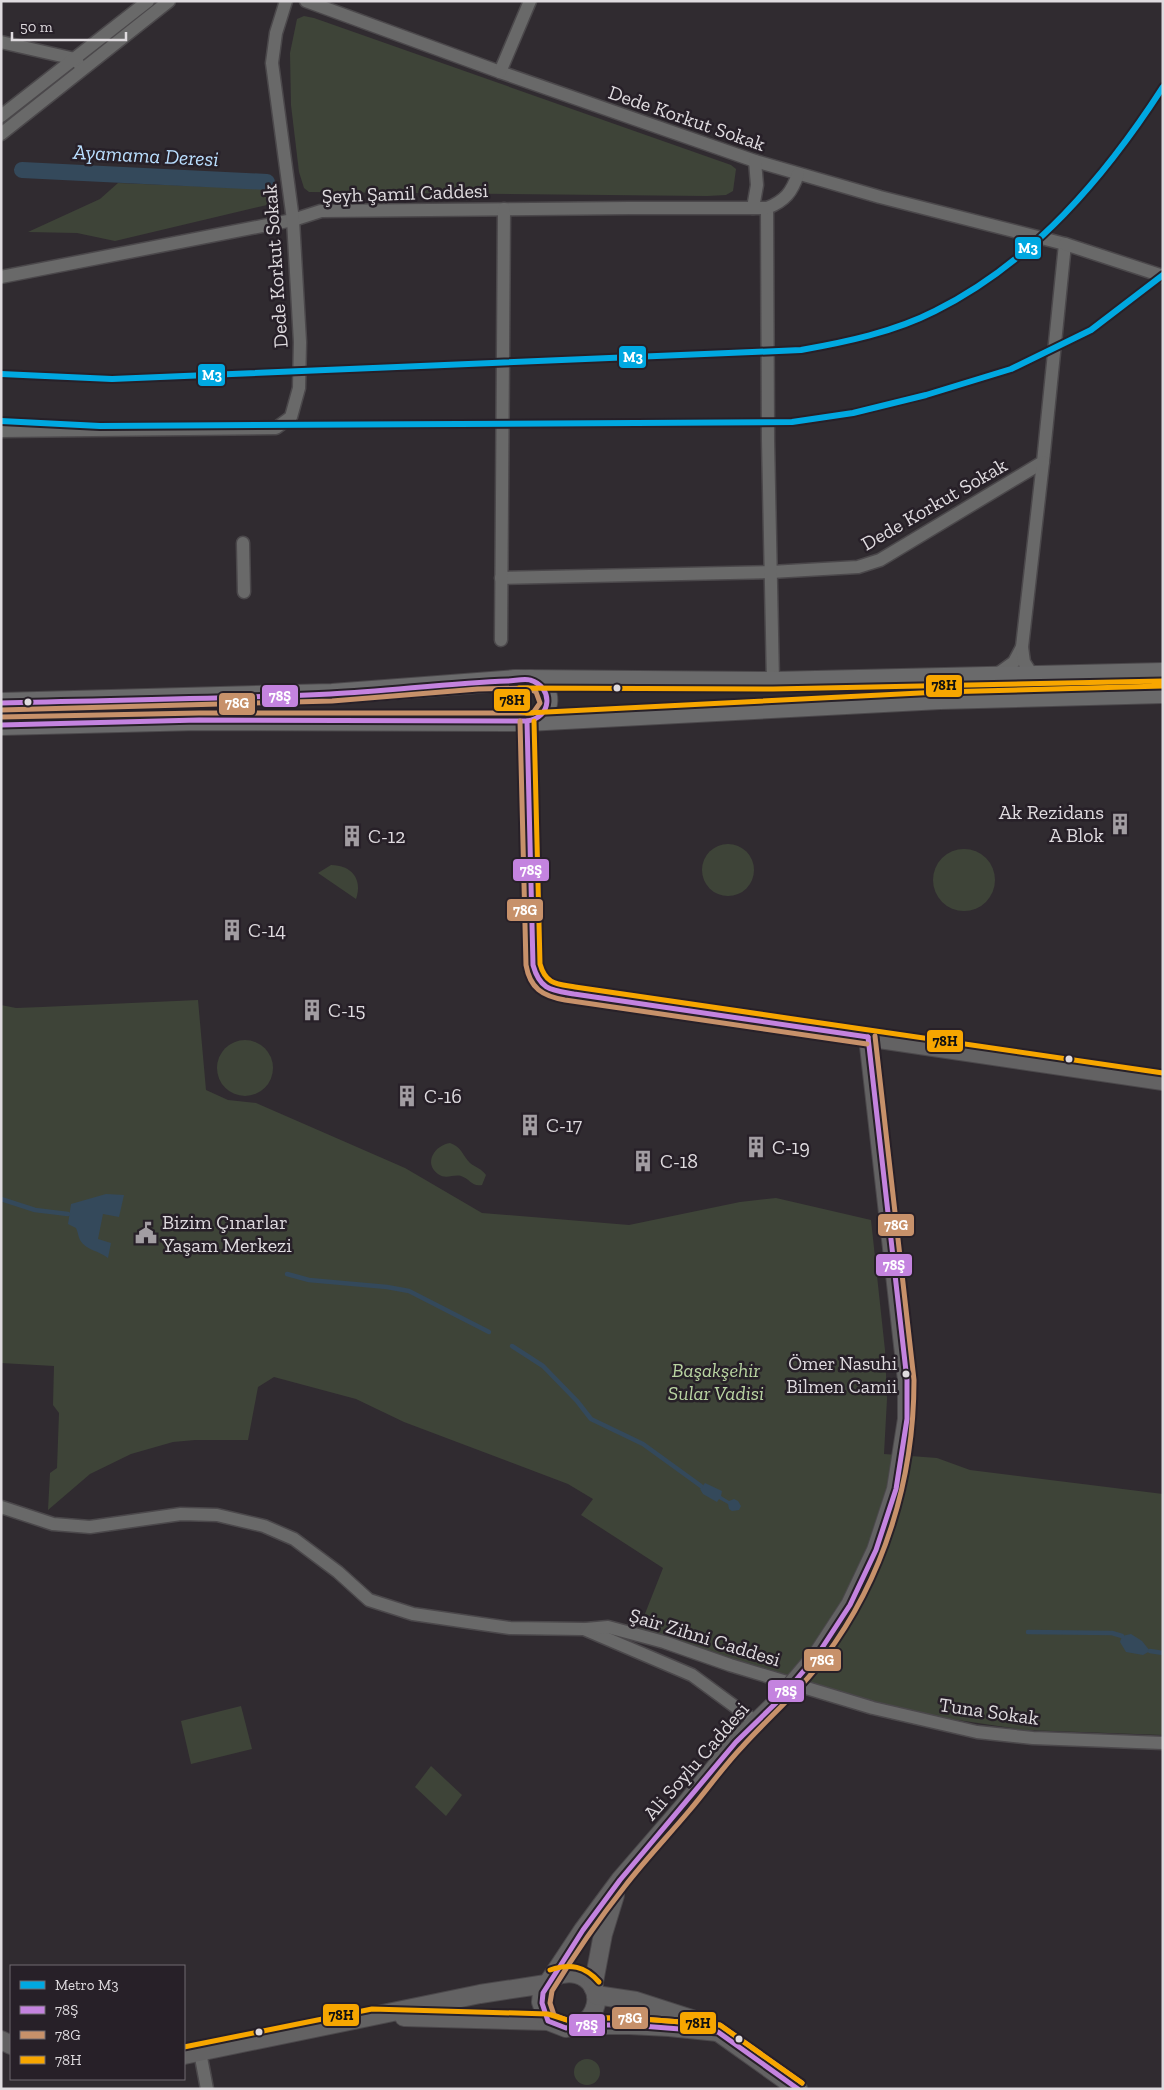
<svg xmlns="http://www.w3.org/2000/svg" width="1164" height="2090" font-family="'Zilla Slab',serif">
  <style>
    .green { fill: #3e4438 }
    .water { fill: #34495b }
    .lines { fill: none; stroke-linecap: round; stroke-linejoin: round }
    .stream { stroke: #34495b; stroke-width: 4.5 }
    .canal { stroke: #34495b; stroke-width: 16 }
    .street-casing { stroke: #4b484b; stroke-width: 15 }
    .secondary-casing { stroke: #4b484b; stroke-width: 20 }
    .primary-casing { stroke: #4b484b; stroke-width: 22 }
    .street { stroke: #696969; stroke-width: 12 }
    .secondary { stroke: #636263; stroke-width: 18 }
    .primary { stroke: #6a6a6b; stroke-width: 20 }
    .secondary-bridge-casing { stroke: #4b484b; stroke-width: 20; stroke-linecap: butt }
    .secondary-bridge { stroke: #636263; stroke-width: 18 }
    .bus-1-casing { stroke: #272028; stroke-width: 9 }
    .bus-2-casing { stroke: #272028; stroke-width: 9 }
    .bus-3-casing { stroke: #272028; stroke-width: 9 }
    .bus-1 { stroke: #c483df; stroke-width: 5 }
    .bus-2 { stroke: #c7916a; stroke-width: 5 }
    .bus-3 { stroke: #f7a600; stroke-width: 5 }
    .metro-1-casing { stroke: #272028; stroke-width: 10 }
    .metro-1 { stroke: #00a8e1; stroke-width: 6 }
    .bus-dot { fill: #dfdbdf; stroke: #272028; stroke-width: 2 }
    .labels { text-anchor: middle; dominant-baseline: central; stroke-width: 5; stroke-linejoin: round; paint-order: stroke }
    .bus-label { font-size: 19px; fill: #dfdbdf; stroke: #272028; text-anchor: end }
    .street-label { font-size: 20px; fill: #dfdbdf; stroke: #272028 }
    .poi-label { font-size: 20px; fill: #dfdbdf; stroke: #272028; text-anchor: start }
    .park-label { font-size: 20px; font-style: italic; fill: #b9d4a2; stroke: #272028 }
    .water-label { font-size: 21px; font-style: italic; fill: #badfff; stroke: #272028 }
    .line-badge { stroke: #272028; stroke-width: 2 }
    .badge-label { font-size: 14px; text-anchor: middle; font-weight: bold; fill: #fff }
    .pale-badge-label { font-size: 14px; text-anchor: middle; font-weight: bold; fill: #111 }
  </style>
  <rect width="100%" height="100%" fill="#302b30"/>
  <!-- green -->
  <g class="green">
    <polygon points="304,16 314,18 731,165 736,169 733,191 726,195 707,196 309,192 304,188 299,172 291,105 290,53 297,19"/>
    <polygon points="118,183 268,189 267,205 115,241 77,233 28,232 100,199"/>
    <circle cx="728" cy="870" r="26"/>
    <circle cx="964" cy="880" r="31"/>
    <path d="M331 865C351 865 363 879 356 899L318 873Z"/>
    <polygon points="198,1000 206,1090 228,1100 256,1103 405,1168 482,1213 629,1225 740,1202 776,1198 871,1220 885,1350 887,1399 884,1454 937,1458 970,1470 1163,1494 1163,1735 1024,1730 924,1715 782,1677 639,1629 663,1568 581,1515 593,1499 568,1484 404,1422 356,1399 274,1377 258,1387 248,1440 195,1440 173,1442 131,1454 90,1474 48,1510 50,1473 57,1468 59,1413 53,1405 54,1366 1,1363 1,1005 16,1008 42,1007"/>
    <circle cx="245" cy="1068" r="28"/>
    <path d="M450 1143C462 1147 462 1155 470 1163 475 1167 482 1169 486 1175L482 1185C472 1187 470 1179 461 1176 453 1174 446 1180 438 1174 423 1163 435 1145 450 1143Z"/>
    <polygon points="241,1706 252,1749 191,1764 181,1721"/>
    <polygon points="431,1766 462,1795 446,1816 415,1787"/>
    <circle cx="587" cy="2072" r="13"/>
  </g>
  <!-- water -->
  <g class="water">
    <path d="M106 1194 124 1195 119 1217 103 1214 98 1239 111 1243 108 1258C100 1251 85 1250 80 1240 78 1236 78 1232 76 1228L68 1224 71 1204Z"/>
    <polygon points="705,1483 722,1491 721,1496 729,1501 734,1499 738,1501 741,1506 739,1510 732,1511 729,1509 728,1504 719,1499 717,1502 703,1494 700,1489"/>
    <polygon points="1131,1634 1142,1641 1150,1651 1143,1655 1126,1652 1120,1642 1122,1636"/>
  </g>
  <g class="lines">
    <!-- stream -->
    <g class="stream">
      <polyline points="1,1199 35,1210 68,1214"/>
      <polyline points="287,1274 309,1280 387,1287 409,1291 489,1332"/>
      <polyline points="512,1346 543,1366 577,1401 591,1419 643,1444 701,1486"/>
      <polyline points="1028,1632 1112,1633 1122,1636"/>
      <polyline points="1150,1651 1163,1653"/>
    </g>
    <!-- canal -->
    <polyline class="canal" points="22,170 267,182"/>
    <!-- street casing -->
    <g class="street-casing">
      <g id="street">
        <polyline points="306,1 500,72 755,161 880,197 1065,244 1043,462 880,560 858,567 771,572 501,578"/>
        <polyline points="1,42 75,59 78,63"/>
        <polyline points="500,72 530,1"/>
        <polyline points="1,116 148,1"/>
        <polyline points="1,134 169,1"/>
        <polyline points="753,208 757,185 755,161"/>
        <polyline points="767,208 768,440 773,682"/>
        <polyline points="1065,244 1163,276"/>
        <path d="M1 277 293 220 321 211 629 208H767C785 201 792 192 798 174"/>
        <polyline points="1,431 276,428 291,417 299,388 300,342 293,220 272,63 276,33 286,1"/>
        <polyline points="243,543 244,592"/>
        <polyline points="501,640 504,209"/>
        <polyline points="996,675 1014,662 1022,647"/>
        <polyline points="1033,676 1024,662 1022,647 1043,462"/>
        <polyline points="1,1507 53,1524 90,1527 181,1514 217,1515 264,1526 294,1539 338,1572 369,1600 413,1614 468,1622 510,1628 584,1629 692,1675 756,1722"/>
        <polyline points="586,1629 608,1627 664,1642 730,1665 873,1708 977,1732 1033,1738 1163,1743"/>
        <polyline points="200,2052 207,2089"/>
      </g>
    </g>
    <!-- secondary casing -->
    <g class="secondary-casing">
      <g id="secondary">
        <path d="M527 721 533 965C538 991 551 990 574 994L1163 1081"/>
        <polyline points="868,1037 907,1380 907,1419 896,1489"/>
        <path d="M553 1977C589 1961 613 2001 582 2025"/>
        <polyline points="593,1987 603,1934 615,1895"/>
        <polyline points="596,1995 636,2001 698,2021 718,2032 798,2089"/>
        <polyline points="404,2017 548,2021 566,2028 582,2025 629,2025 669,2027 718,2032"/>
        <polyline points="548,2021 541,2002 542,1992 583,1930 620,1880 684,1806 736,1742 779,1700"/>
        <polyline points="1,2040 11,2045"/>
        <polyline points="184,2055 480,1994 546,1984"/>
      </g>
    </g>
    <!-- primary casing -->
    <g class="primary-casing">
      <g id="primary">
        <path d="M516 680C498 694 499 711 519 721"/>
        <path d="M530 680C552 688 552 706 536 720"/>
        <polyline points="1,703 332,694 516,680 773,682 1163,673"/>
        <polyline points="1,725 199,720 527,721 940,699 1163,693"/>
      </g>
    </g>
    <!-- street -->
    <use href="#street" class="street"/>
    <!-- secondary -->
    <use href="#secondary" class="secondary"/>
    <!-- primary -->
    <use href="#primary" class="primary"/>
    <!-- secondary-bridge casing -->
    <g class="secondary-bridge-casing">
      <polyline id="secondary-bridge" points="779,1700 818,1654 850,1605 876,1550 896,1489"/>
    </g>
    <!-- secondary-bridge -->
    <use href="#secondary-bridge" class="secondary-bridge"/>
    <!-- bus-1 casing -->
    <g class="bus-1-casing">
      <g id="bus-1">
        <path d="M1 703C111 700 221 699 330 694 390 691 449 683 508 681 514 681 524 678 530 680 554 687 552 718 527 721L199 720 1 725"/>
        <path d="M527 721 533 965C540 990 551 990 574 994L868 1037"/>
        <polyline points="798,2089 718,2032 629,2025 582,2025 566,2028 548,2021 542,2003 543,1993 583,1930 620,1880 736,1742 779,1700 818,1654 850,1605 876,1550 896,1489 907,1419 907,1380 868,1037"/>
      </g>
    </g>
    <!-- bus-2 casing -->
    <g class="bus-2-casing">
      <g id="bus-2">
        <polyline points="1,710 332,701 478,689 528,688 536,692 540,703 533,713 199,713 1,717"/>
        <path d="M520 721 526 965C530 988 542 996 565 1000L867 1044"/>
        <path d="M802 2083 720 2025 629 2018H582L567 2020 554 2015 550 2003 552 1991C574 1955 599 1919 625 1886 645 1860 668 1836 689 1811 707 1790 723 1767 742 1747 769 1717 800 1691 824 1658 884 1578 914 1480 914 1380L875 1036"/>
      </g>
    </g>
    <!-- bus-3 casing -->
    <g class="bus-3-casing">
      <g id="bus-3">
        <polyline points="1163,681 773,689 519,688 512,700 516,710 527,713 940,692 1163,686"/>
        <path d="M534 721 540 964C546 985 557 984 575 987L1163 1073"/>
        <path d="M550 1970C570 1963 585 1966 599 1982"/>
        <polyline points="184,2047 372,2009 548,2014 567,2020 582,2018 629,2018 720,2025 802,2083"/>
      </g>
    </g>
    <!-- bus-1 -->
    <use href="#bus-1" class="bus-1"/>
    <!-- bus-2 -->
    <use href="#bus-2" class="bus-2"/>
    <!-- bus-3 -->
    <use href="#bus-3" class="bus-3"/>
    <!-- metro-1 casing -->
    <g class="metro-1-casing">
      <g id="metro-1">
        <path d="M1 374 112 379 801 350C846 342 894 332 935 311 1033 262 1105 177 1163 87"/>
        <polyline points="1,421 100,426 792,422 853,413 926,395 1011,369 1091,330 1163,275"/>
      </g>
    </g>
    <!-- metro-1 -->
    <use href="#metro-1" class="metro-1"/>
  </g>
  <!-- icons -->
  <defs>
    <g id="building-bare" transform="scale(1.725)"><path d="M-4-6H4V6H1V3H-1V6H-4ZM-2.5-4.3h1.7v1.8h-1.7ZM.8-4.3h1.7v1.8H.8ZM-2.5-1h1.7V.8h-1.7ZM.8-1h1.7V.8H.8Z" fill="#a29da2" stroke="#272028" stroke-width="2.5" paint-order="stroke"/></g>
    <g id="civic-bare" transform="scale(1.725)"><path d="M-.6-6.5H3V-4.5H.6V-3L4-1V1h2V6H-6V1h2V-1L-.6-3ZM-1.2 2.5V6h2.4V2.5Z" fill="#a29da2" stroke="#272028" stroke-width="2.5" paint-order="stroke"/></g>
  </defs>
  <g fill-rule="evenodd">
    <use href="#building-bare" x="1120" y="824"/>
    <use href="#building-bare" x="352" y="836"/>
    <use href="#building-bare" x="232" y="930"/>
    <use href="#building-bare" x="312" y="1010"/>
    <use href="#building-bare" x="407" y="1096"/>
    <use href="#building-bare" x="530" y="1125"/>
    <use href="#building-bare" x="756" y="1147"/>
    <use href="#building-bare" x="643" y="1161"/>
    <use href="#civic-bare" x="146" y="1233"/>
  </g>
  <!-- markers -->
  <g class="bus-dot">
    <circle cx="617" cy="688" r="4.5"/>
    <circle cx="28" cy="702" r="4.5"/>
    <circle cx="1069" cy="1059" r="4.5"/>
    <circle cx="906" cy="1374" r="4.5"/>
    <circle cx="259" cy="2032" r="4.5"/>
    <circle cx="739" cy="2039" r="4.5"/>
  </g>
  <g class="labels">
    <!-- bus labels -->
    <g class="bus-label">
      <text x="897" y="1363">Ömer Nasuhi<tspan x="897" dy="23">Bilmen Camii</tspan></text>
    </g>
    <!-- street labels -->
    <g class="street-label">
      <text transform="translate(687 118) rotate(19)">Dede Korkut Sokak</text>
      <text transform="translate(405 193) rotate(-2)">Şeyh Şamil Caddesi</text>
      <text transform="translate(275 266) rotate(-94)">Dede Korkut Sokak</text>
      <text transform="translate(934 504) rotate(-30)">Dede Korkut Sokak</text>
      <text transform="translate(705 1637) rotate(17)">Şair Zihni Caddesi</text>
      <text transform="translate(989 1711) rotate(8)">Tuna Sokak</text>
      <text transform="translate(696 1761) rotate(-49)">Ali Soylu Caddesi</text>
    </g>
    <!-- poi labels -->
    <g class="poi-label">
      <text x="1104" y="812" text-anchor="end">Ak Rezidans<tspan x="1104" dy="23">A Blok</tspan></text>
      <text x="368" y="836">C-12</text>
      <text x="248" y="930">C-14</text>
      <text x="328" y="1010">C-15</text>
      <text x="424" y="1096">C-16</text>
      <text x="546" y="1125">C-17</text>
      <text x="772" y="1147">C-19</text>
      <text x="660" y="1161">C-18</text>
      <text x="162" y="1222">Bizim Çınarlar<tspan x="162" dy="23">Yaşam Merkezi</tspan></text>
    </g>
    <!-- park labels -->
    <g class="park-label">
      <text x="716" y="1370">Başakşehir<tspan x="716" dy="23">Sular Vadisi</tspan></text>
    </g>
    <!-- water labels -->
    <g class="water-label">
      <text transform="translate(146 155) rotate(3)">Ayamama Deresi</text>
    </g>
  </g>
  <g class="line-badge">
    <rect x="1014" y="236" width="28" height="24" rx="5" fill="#00a8e1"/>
    <rect x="618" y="345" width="29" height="24" rx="5" fill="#00a8e1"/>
    <rect x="197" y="363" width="29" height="24" rx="5" fill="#00a8e1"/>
    <rect x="925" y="674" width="38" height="24" rx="5" fill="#f7a600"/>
    <rect x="261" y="684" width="38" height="24" rx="5" fill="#c483df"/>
    <rect x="493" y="688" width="38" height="24" rx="5" fill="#f7a600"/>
    <rect x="218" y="692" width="38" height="24" rx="5" fill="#c7916a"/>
    <rect x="512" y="858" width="38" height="24" rx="5" fill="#c483df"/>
    <rect x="506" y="898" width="38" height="24" rx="5" fill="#c7916a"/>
    <rect x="926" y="1029" width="38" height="24" rx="5" fill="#f7a600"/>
    <rect x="877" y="1213" width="38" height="24" rx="5" fill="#c7916a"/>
    <rect x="875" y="1253" width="38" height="24" rx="5" fill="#c483df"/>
    <rect x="803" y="1648" width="39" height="24" rx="5" fill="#c7916a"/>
    <rect x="767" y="1679" width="38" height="24" rx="5" fill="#c483df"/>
    <rect x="322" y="2003" width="38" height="24" rx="5" fill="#f7a600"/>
    <rect x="611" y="2006" width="38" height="24" rx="5" fill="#c7916a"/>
    <rect x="679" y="2011" width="38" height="24" rx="5" fill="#f7a600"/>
    <rect x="568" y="2013" width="38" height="24" rx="5" fill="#c483df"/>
  </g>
  <g class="badge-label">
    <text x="1028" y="253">M3</text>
    <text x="633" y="362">M3</text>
    <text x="212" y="380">M3</text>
    <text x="280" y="701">78Ş</text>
    <text x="237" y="708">78G</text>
    <text x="531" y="875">78Ş</text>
    <text x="525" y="915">78G</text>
    <text x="896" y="1230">78G</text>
    <text x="894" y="1270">78Ş</text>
    <text x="822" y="1665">78G</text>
    <text x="786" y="1696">78Ş</text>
    <text x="630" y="2023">78G</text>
    <text x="587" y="2030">78Ş</text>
  </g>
  <g class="pale-badge-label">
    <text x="944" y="690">78H</text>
    <text x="512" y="705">78H</text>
    <text x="945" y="1046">78H</text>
    <text x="341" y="2020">78H</text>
    <text x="698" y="2028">78H</text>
  </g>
  <!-- border -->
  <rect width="1164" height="2090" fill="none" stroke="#dfdbdf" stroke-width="5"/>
  <!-- legend -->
  <rect x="10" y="1965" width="175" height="115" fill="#272028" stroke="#716b71"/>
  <rect x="20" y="1981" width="25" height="8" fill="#00a8e1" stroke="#716b71"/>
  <text x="55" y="1990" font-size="15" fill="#dfdbdf">Metro M3</text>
  <rect x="20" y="2006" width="25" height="8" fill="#c483df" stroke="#716b71"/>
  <text x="55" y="2015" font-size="15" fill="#dfdbdf">78Ş</text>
  <rect x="20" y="2031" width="25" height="8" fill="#c7916a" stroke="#716b71"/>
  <text x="55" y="2040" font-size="15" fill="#dfdbdf">78G</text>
  <rect x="20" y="2056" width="25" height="8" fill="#f7a600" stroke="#716b71"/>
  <text x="55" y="2065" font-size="15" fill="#dfdbdf">78H</text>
  <!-- scale -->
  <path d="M12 32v8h114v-8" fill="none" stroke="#dfdbdf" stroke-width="2.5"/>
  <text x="20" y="32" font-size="15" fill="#dfdbdf" stroke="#272028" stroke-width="4" paint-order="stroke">50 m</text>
</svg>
